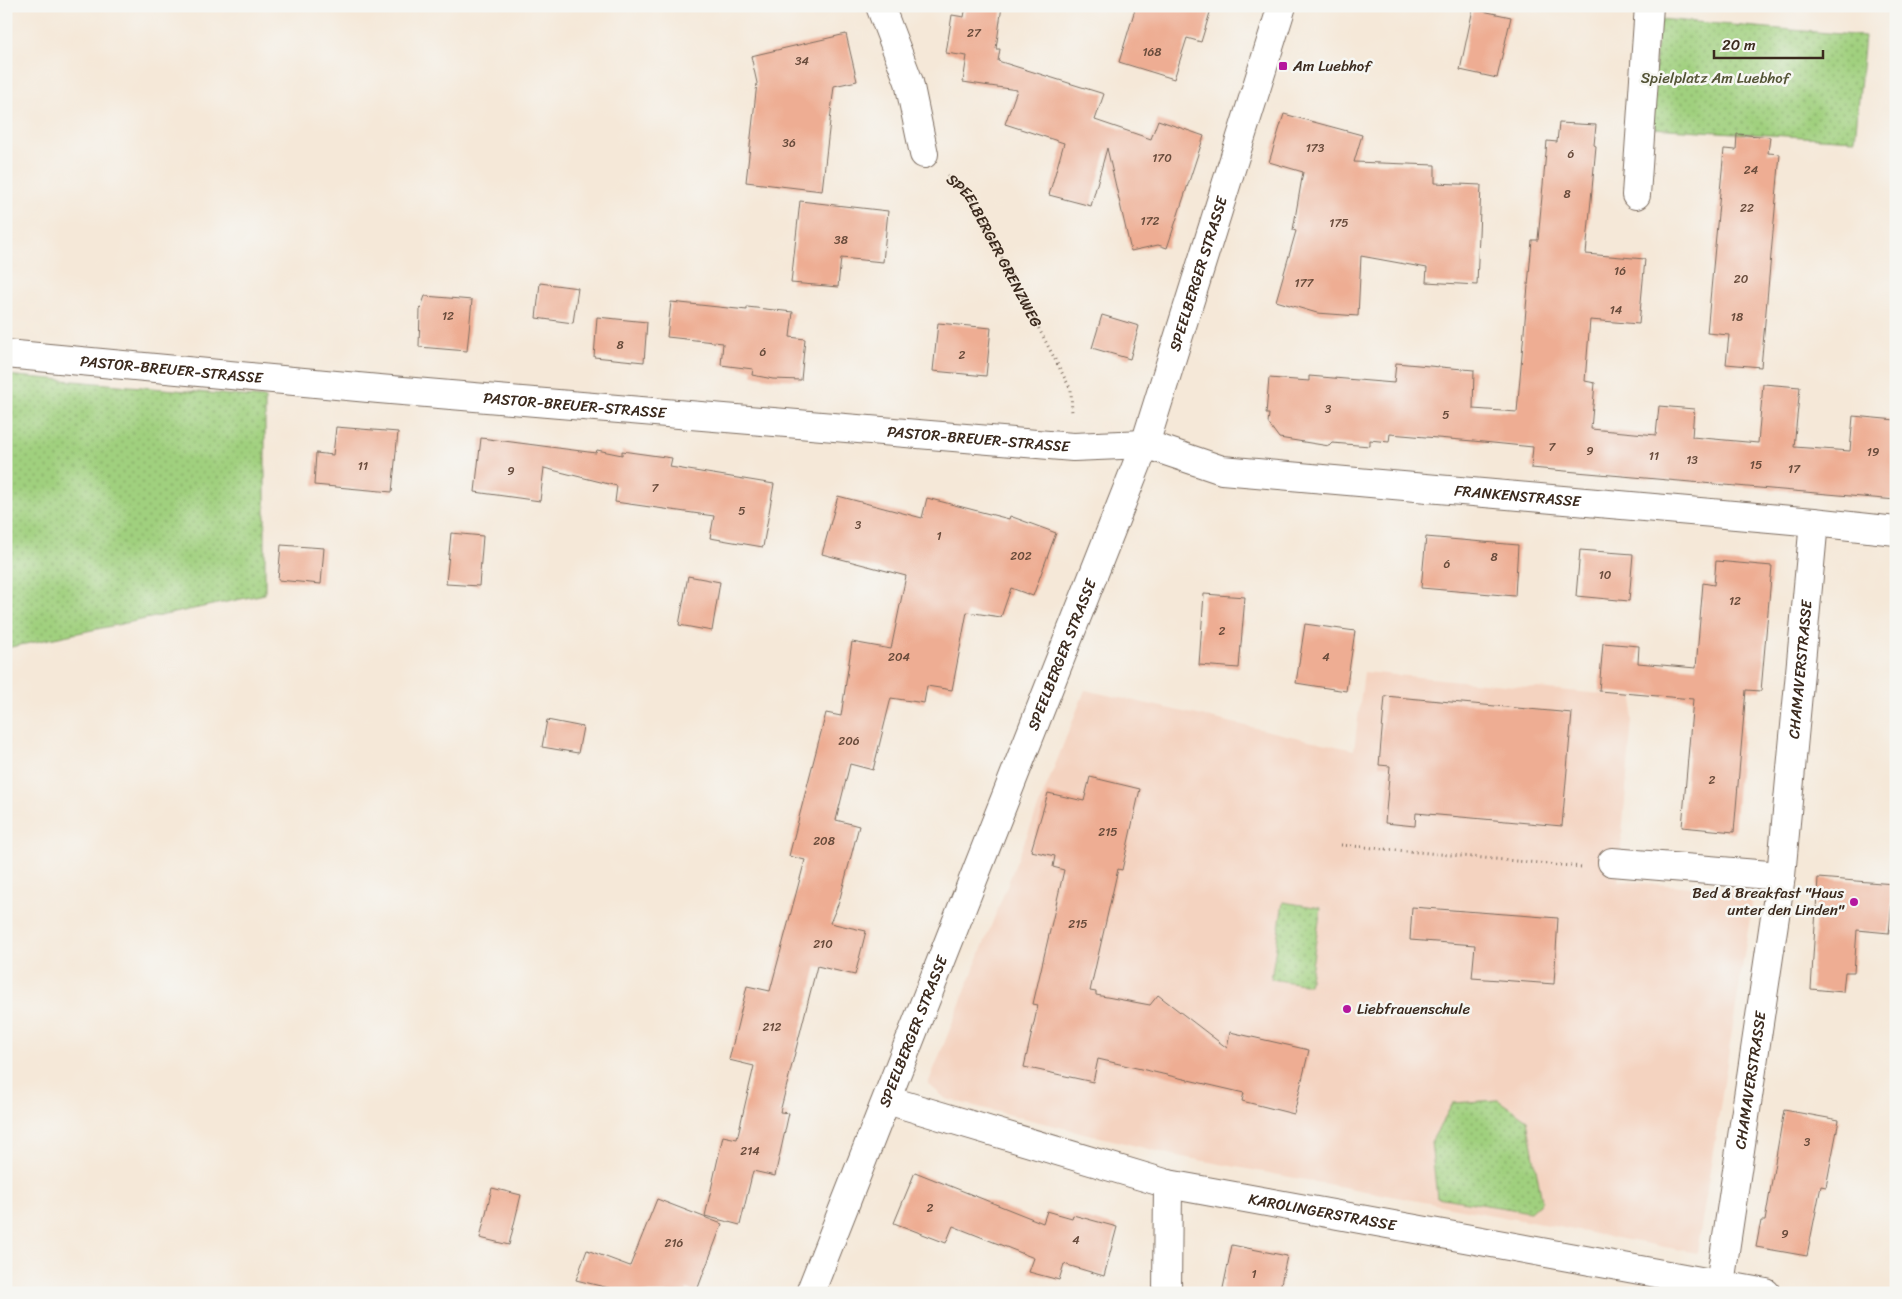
<svg xmlns="http://www.w3.org/2000/svg" width="1902" height="1299" font-family="Sriracha,sans-serif">
  <style>
    .built { fill: #f4d3c0 }
    .green { fill: url(#green-dots); stroke: #6e7d4e }
    .building { fill: #eead93 }
    .lines { fill: none; stroke-linecap: round; stroke-linejoin: round }
    .minor-casing { stroke: #7c6c5f; stroke-width: 30 }
    .path { stroke: #7c6c5f; stroke-width: 3; stroke-dasharray: 1 4; stroke-linecap: butt }
    .minor { stroke: #fff; stroke-width: 28 }
    .poi-dot { fill: #b5179e; stroke: #f6f6f2; stroke-width: 2 }
    .labels { text-anchor: middle; dominant-baseline: central; stroke-width: 5; stroke-linejoin: round; paint-order: stroke }
    .number-label { font-size: 12px; fill: #684b3b }
    .poi-label { font-size: 15px; fill: #3b2a1e; stroke: #f6f6f2; text-anchor: start }
    .park-label { font-size: 15px; fill: #545436; stroke: #f6f6f2 }
    .street-label { font-size: 15px; fill: #3b2a1e; stroke: #f6f6f2 }
  </style>
  <defs>
    <pattern id="green-dots" width="8" height="8" patternUnits="userSpaceOnUse" patternTransform="scale(1.25)"><rect width="8" height="8" fill="#a0d07e"/><path d="M2 2h.1M6 6h.1" fill="none" stroke="#84a967" stroke-width="1.8" stroke-linecap="round"/></pattern>
  </defs>
  <rect width="100%" height="100%" fill="#f6f6f2"/>
  <filter id="ink" filterUnits="userSpaceOnUse"><feTurbulence type="fractalNoise" baseFrequency=".02" numOctaves="2"/><feDisplacementMap in="SourceGraphic" scale="10" xChannelSelector="R" yChannelSelector="G"/><feConvolveMatrix kernelMatrix="1 2 1 2 8 2 1 2 1" color-interpolation-filters="sRGB"/></filter>
  <filter id="wash" filterUnits="userSpaceOnUse"><feTurbulence type="fractalNoise" baseFrequency=".0096" numOctaves="4" result="noise"/><feDisplacementMap in="SourceGraphic" scale="20" xChannelSelector="R" yChannelSelector="G"/><feGaussianBlur stdDeviation="1.12" result="paint"/><feColorMatrix in="noise" values="0 0 0 0 0 0 0 0 0 0 0 0 0 0 0 0 0 1.4 0 .05"/><feComposite in="paint" operator="in"/></filter>
  <g filter="url(#wash)">
    <rect width="100%" height="100%" fill="#f5e8d8"/>
    <!-- built -->
    <polygon class="built" points="1364,672 1634,697 1618,881 1754,892 1697,1253 1177,1156 946,1099 928,1084 1085,690 1354,750"/>
    <!-- green -->
    <g class="green">
      <polygon points="1659,19 1865,36 1855,140 1650,128"/>
      <polygon points="6,375 265,398 265,594 6,648"/>
      <polygon points="1283,902 1321,908 1309,985 1271,979"/>
      <polygon points="1498,1100 1527,1120 1542,1201 1530,1212 1437,1197 1431,1142 1453,1103"/>
    </g>
    <g id="blocks">
      <!-- building -->
      <g class="building">
        <polygon points="966,6 1002,6 996,49 1000,49 998,61 1104,94 1095,120 1151,139 1158,120 1204,136 1167,248 1158,245 1131,251 1107,148 1091,206 1049,195 1064,143 1005,124 1017,90 963,82 967,56 946,53 952,15 964,17"/>
        <polygon points="1136,6 1212,6 1201,42 1187,38 1174,79 1119,62"/>
        <polygon points="1473,9 1511,17 1497,78 1460,70"/>
        <polygon points="846,34 857,81 834,86 822,191 746,182 757,83 751,56"/>
        <polygon points="1284,114 1362,135 1354,162 1435,165 1435,183 1481,185 1477,285 1426,282 1427,268 1361,256 1358,316 1317,313 1276,301 1296,231 1293,230 1303,172 1269,162"/>
        <polygon points="1559,123 1596,125 1594,145 1596,146 1586,254 1645,259 1639,324 1590,320 1585,381 1595,383 1591,429 1656,435 1659,406 1694,409 1692,437 1758,443 1763,384 1800,387 1794,447 1850,451 1853,416 1896,420 1896,500 1531,468 1533,447 1473,441 1390,434 1389,442 1370,440 1370,446 1332,443 1329,446 1279,438 1268,423 1269,414 1266,414 1269,378 1309,381 1309,376 1394,383 1396,363 1474,370 1473,409 1517,412 1532,240 1538,240 1547,141 1557,142"/>
        <polygon points="1737,134 1770,137 1768,153 1780,154 1761,367 1726,364 1729,335 1707,333 1724,149 1736,150"/>
        <polygon points="800,201 888,211 883,262 841,258 838,287 791,283"/>
        <polygon points="540,283 578,288 573,323 536,318"/>
        <polygon points="425,296 472,300 467,351 419,347 420,310"/>
        <polygon points="671,302 747,310 747,307 793,312 790,337 805,339 801,380 773,379 752,375 753,369 721,365 723,343 667,337"/>
        <polygon points="1102,315 1139,326 1130,359 1092,348"/>
        <polygon points="597,317 647,322 644,362 594,357"/>
        <polygon points="938,323 991,328 986,376 933,371"/>
        <polygon points="336,427 398,432 392,492 314,485 316,453 333,455"/>
        <polygon points="481,438 596,453 597,450 622,455 622,451 672,458 670,467 774,484 763,547 710,538 714,516 615,502 617,486 544,468 540,501 475,492"/>
        <polygon points="838,496 922,518 927,498 1009,519 1010,516 1056,533 1033,596 1011,588 1001,617 967,612 952,690 927,686 924,703 891,698 873,770 850,764 836,820 859,826 839,902 830,923 866,931 855,975 817,966 780,1112 789,1113 775,1176 753,1171 740,1225 705,1216 723,1136 737,1139 754,1066 729,1060 747,986 770,991 805,860 789,856 826,713 841,716 852,642 891,649 906,576 822,554"/>
        <polygon points="451,533 483,536 479,586 446,584"/>
        <polygon points="1426,537 1518,545 1515,596 1421,588"/>
        <polygon points="281,545 324,548 321,584 278,580"/>
        <polygon points="1580,550 1633,554 1629,601 1576,596"/>
        <polygon points="1716,561 1772,566 1761,691 1746,690 1734,832 1682,827 1693,699 1599,691 1603,643 1639,646 1638,663 1696,668 1703,583 1714,585"/>
        <polygon points="688,576 720,582 712,631 679,625"/>
        <polygon points="1204,594 1245,597 1239,668 1199,665"/>
        <polygon points="1305,624 1355,631 1346,691 1296,683"/>
        <polygon points="1385,696 1572,713 1562,826 1416,813 1415,826 1385,823 1390,766 1379,765"/>
        <polygon points="547,720 583,727 578,753 542,747"/>
        <polygon points="1090,777 1140,789 1122,870 1118,869 1090,991 1096,992 1096,995 1150,1005 1158,995 1227,1048 1230,1032 1309,1050 1294,1114 1242,1101 1244,1093 1098,1059 1093,1082 1024,1067 1038,1005 1033,1004 1064,870 1053,867 1055,856 1031,851 1048,793 1084,801"/>
        <polygon points="1818,878 1894,884 1889,933 1857,930 1854,972 1845,972 1843,992 1811,989"/>
        <polygon points="1412,907 1558,918 1554,984 1472,978 1475,945 1410,940"/>
        <polygon points="1784,1110 1839,1120 1826,1187 1821,1186 1807,1256 1756,1247 1761,1221 1765,1221"/>
        <polygon points="915,1172 1043,1223 1047,1211 1072,1218 1073,1215 1117,1227 1104,1276 1064,1264 1059,1280 1029,1272 1034,1258 953,1226 946,1243 894,1223"/>
        <polygon points="492,1188 521,1195 509,1245 480,1238"/>
        <polygon points="657,1199 722,1224 696,1293 687,1289 686,1293 620,1293 621,1291 576,1280 587,1250 630,1266"/>
        <polygon points="1232,1245 1287,1256 1279,1293 1222,1293"/>
      </g>
    </g>
  </g>
  <g filter="url(#ink)">
    <use href="#blocks" fill-opacity="0" stroke="#7c6c5f" stroke-width="1"/>
    <g class="lines">
      <!-- minor casing -->
      <g class="minor-casing">
        <g id="minor">
          <polyline points="880,6 909,82 924,154"/>
          <polyline points="1636,195 1649,6"/>
          <path id="s2" d="M6 354 379 389 1073 447 1145 444 1222 470 1814 522 1896 531"/>
          <polyline points="1612,862 1781,876"/>
          <path id="s3" d="M887 1100 1168 1184 1766 1293"/>
          <path id="s4" d="M1720 1284 1781 876 1814 522"/>
          <path id="s5" d="M810 1293 1145 444 1282 6"/>
          <polyline points="1167,1293 1168,1184"/>
        </g>
      </g>
      <!-- path -->
      <g class="path">
        <path id="s1" d="M947 175 969 195 1071 390 1072 414"/>
        <polyline points="1341,845 1582,867"/>
      </g>
      <!-- minor -->
      <use href="#minor" class="minor"/>
    </g>
  </g>
  <!-- markers -->
  <g class="poi-dot">
    <rect x="1278" y="61" width="10" height="10" rx="2.5"/>
    <circle cx="1854" cy="902" r="5"/>
    <circle cx="1347" cy="1009" r="5"/>
  </g>
  <g class="labels">
    <!-- number labels -->
    <g class="number-label">
      <text x="974" y="33">27</text>
      <text x="1152" y="52">168</text>
      <text x="802" y="61">34</text>
      <text x="789" y="143">36</text>
      <text x="1315" y="148">173</text>
      <text x="1571" y="154">6</text>
      <text x="1162" y="158">170</text>
      <text x="1751" y="170">24</text>
      <text x="1567" y="194">8</text>
      <text x="1747" y="208">22</text>
      <text x="1150" y="221">172</text>
      <text x="1339" y="223">175</text>
      <text x="841" y="240">38</text>
      <text x="1620" y="271">16</text>
      <text x="1741" y="279">20</text>
      <text x="1304" y="283">177</text>
      <text x="1616" y="310">14</text>
      <text x="448" y="316">12</text>
      <text x="1737" y="317">18</text>
      <text x="620" y="345">8</text>
      <text x="763" y="352">6</text>
      <text x="962" y="355">2</text>
      <text x="1328" y="409">3</text>
      <text x="1446" y="415">5</text>
      <text x="1552" y="447">7</text>
      <text x="1590" y="451">9</text>
      <text x="1873" y="452">19</text>
      <text x="1654" y="456">11</text>
      <text x="1692" y="460">13</text>
      <text x="1756" y="465">15</text>
      <text x="363" y="466">11</text>
      <text x="1794" y="469">17</text>
      <text x="511" y="471">9</text>
      <text x="655" y="488">7</text>
      <text x="742" y="511">5</text>
      <text x="858" y="525">3</text>
      <text x="939" y="536">1</text>
      <text x="1021" y="556">202</text>
      <text x="1494" y="557">8</text>
      <text x="1447" y="564">6</text>
      <text x="1605" y="575">10</text>
      <text x="1735" y="601">12</text>
      <text x="1222" y="631">2</text>
      <text x="899" y="657">204</text>
      <text x="1326" y="657">4</text>
      <text x="849" y="741">206</text>
      <text x="1712" y="780">2</text>
      <text x="1108" y="832">215</text>
      <text x="824" y="841">208</text>
      <text x="1078" y="924">215</text>
      <text x="823" y="944">210</text>
      <text x="772" y="1027">212</text>
      <text x="1807" y="1142">3</text>
      <text x="750" y="1151">214</text>
      <text x="930" y="1208">2</text>
      <text x="1785" y="1234">9</text>
      <text x="1076" y="1240">4</text>
      <text x="674" y="1243">216</text>
      <text x="1254" y="1274">1</text>
    </g>
    <!-- poi labels -->
    <g class="poi-label">
      <text x="1293" y="66">Am Luebhof</text>
      <text x="1844" y="893" text-anchor="end">Bed &amp; Breakfast "Haus<tspan x="1844" dy="17">unter den Linden"</tspan></text>
      <text x="1357" y="1009">Liebfrauenschule</text>
    </g>
    <!-- park labels -->
    <g class="park-label">
      <text x="1715" y="78">Spielplatz Am Luebhof</text>
    </g>
    <!-- street labels -->
    <g class="street-label">
      <text stroke="none"><textPath href="#s1" startOffset="90">SPEELBERGER GRENZWEG</textPath></text>
      <text stroke="none"><textPath href="#s5" startOffset="1091">SPEELBERGER STRASSE</textPath></text>
      <text stroke="none"><textPath href="#s2" startOffset="166">PASTOR-BREUER-STRASSE</textPath></text>
      <text stroke="none"><textPath href="#s2" startOffset="571">PASTOR-BREUER-STRASSE</textPath></text>
      <text stroke="none"><textPath href="#s2" startOffset="976">PASTOR-BREUER-STRASSE</textPath></text>
      <text stroke="none"><textPath href="#s2" startOffset="1521">FRANKENSTRASSE</textPath></text>
      <text stroke="none"><textPath href="#s5" startOffset="686">SPEELBERGER STRASSE</textPath></text>
      <text stroke="none"><textPath href="#s4" startOffset="620">CHAMAVERSTRASSE</textPath></text>
      <text stroke="none"><textPath href="#s5" startOffset="281">SPEELBERGER STRASSE</textPath></text>
      <text stroke="none"><textPath href="#s4" startOffset="206">CHAMAVERSTRASSE</textPath></text>
      <text stroke="none"><textPath href="#s3" startOffset="450">KAROLINGERSTRASSE</textPath></text>
    </g>
  </g>
  <!-- margin -->
  <rect width="1902" height="1299" fill="none" stroke="#f6f6f2" stroke-width="25"/>
  <!-- scale -->
  <path d="M1714 50v8h109v-8" fill="none" stroke="#3b2a1e" stroke-width="2.5"/>
  <text x="1722" y="50" font-size="15" fill="#3b2a1e" stroke="#f6f6f2" stroke-width="4" paint-order="stroke">20 m</text>
</svg>
